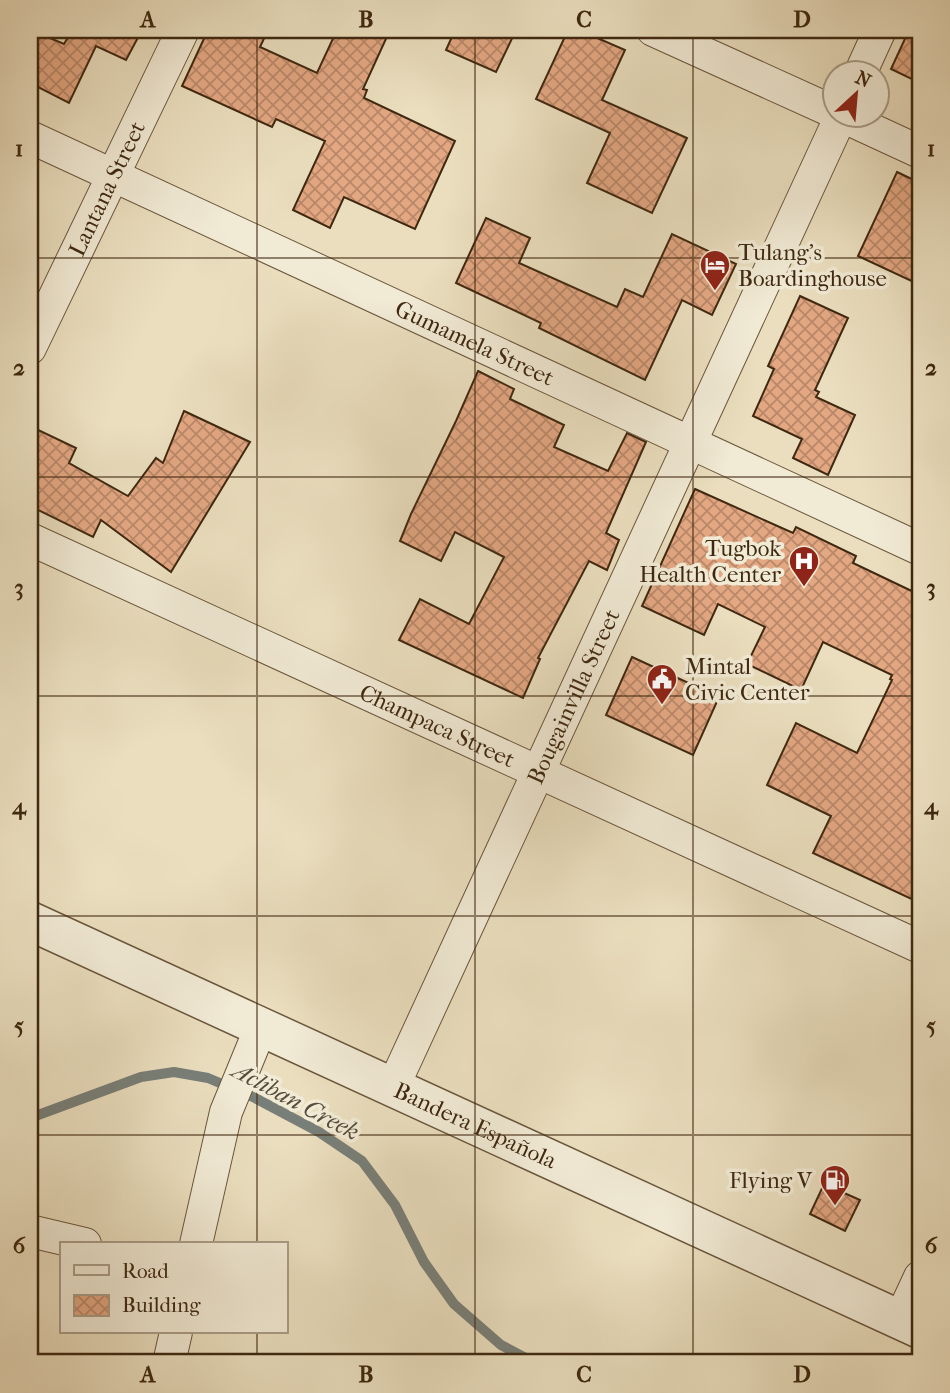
<svg xmlns="http://www.w3.org/2000/svg" width="950" height="1393" font-family="'IM FELL French Canon',serif">
  <style>
    .lines { fill: none; stroke-linecap: round; stroke-linejoin: round }
    .stream { stroke: #787f78; stroke-width: 10 }
    .building { fill: url(#building-cross-hatch); stroke: #3f2810; stroke-width: 2 }
    .minor-casing { stroke: #6a563c; stroke-width: 34 }
    .tertiary-casing { stroke: #6a563c; stroke-width: 41 }
    .minor { stroke: #f1ead5; stroke-width: 32 }
    .tertiary { stroke: #f1ead5; stroke-width: 38 }
    .grid { fill: none; stroke: #3f2810; stroke-width: 2; stroke-opacity: 0.55 }
    .labels { text-anchor: middle; dominant-baseline: central; stroke-width: 7; stroke-linejoin: round; paint-order: stroke }
    .street-label { font-size: 23px; fill: #3f2810; stroke: #f1ead5 }
    .poi-label { font-size: 23px; fill: #3f2810; stroke: #f1ead5; text-anchor: start }
    .water-label { font-size: 24px; font-style: italic; fill: #574c3b; stroke: #f1ead5 }
    .neatline { fill: none; stroke: #3f2810; stroke-width: 2.5 }
    .grid-label { font-size: 23px; text-anchor: middle; font-weight: bold; fill: #3f2810 }
  </style>
  <defs>
    <pattern id="building-cross-hatch" width="8" height="8" patternUnits="userSpaceOnUse" patternTransform="scale(1.75)"><rect width="8" height="8" fill="#e3a782"/><path d="M0 0l8 8M0 8l8-8" fill="none" stroke="#b98869"/></pattern>
  </defs>
  <rect width="100%" height="100%" fill="#eadebe"/>
  <filter id="stains"><feTurbulence type="fractalNoise" baseFrequency=".00286" numOctaves="4"/><feColorMatrix values="0 0 0 0 .2 0 0 0 0 .09 0 0 0 0 .02 0 0 0 .5 -.17"/></filter>
  <radialGradient id="worn" r=".72"><stop offset=".6" stop-color="#630" stop-opacity="0"/><stop offset="1" stop-color="#630" stop-opacity=".3"/></radialGradient>
  <g class="lines">
    <!-- stream -->
    <polyline class="stream" points="30,1118 141,1077 174,1072 208,1078 255,1098 319,1132 362,1161 395,1205 424,1262 454,1304 501,1345 535,1363"/>
  </g>
  <!-- building -->
  <g class="building">
    <polygon points="60,30 142,30 126,60 96,46 69,103 30,83 30,51 38,33 64,44 70,34"/>
    <polygon points="208,30 268,30 260,47 317,73 337,30 390,30 363,89 367,90 364,98 455,141 415,229 344,197 330,228 293,210 325,141 276,119 272,127 182,86"/>
    <polygon points="455,30 516,30 496,72 446,50"/>
    <polygon points="568,30 579,30 625,50 602,100 687,138 652,213 587,183 610,133 536,99"/>
    <polygon points="909,30 920,30 920,83 891,69"/>
    <polygon points="897,172 920,183 920,285 858,256"/>
    <polygon points="486,218 530,238 519,263 617,307 625,289 643,297 672,234 736,264 712,315 682,300 645,380 539,328 541,323 456,283"/>
    <polygon points="800,296 848,318 815,390 819,392 816,397 855,415 828,475 793,458 802,439 753,416 774,369 768,366"/>
    <polygon points="478,371 514,389 510,399 564,425 554,447 608,471 627,433 646,442 606,533 619,540 607,570 589,561 538,658 540,659 523,698 399,640 420,599 469,624 504,557 455,532 441,561 400,541 411,514 456,421"/>
    <polygon points="184,411 250,442 171,572 101,520 93,537 30,506 30,426 76,448 69,463 128,496 156,458 163,463"/>
    <polygon points="695,489 793,533 796,527 856,556 853,563 920,595 920,903 813,853 831,816 767,785 796,723 857,753 892,680 890,679 892,675 823,642 801,690 747,664 765,627 718,604 704,635 642,606"/>
    <polygon points="632,657 719,697 693,755 606,715"/>
    <polygon points="824,1184 860,1200 845,1231 810,1214"/>
  </g>
  <g class="lines">
    <!-- minor casing -->
    <g class="minor-casing">
      <g id="minor">
        <polyline points="653,30 834,112"/>
        <polyline points="860,74 880,30"/>
        <polyline points="842,116 920,152"/>
        <path id="s1" d="M30 137 920 549"/>
        <path id="s2" d="M30 348 183 30"/>
        <path id="s3" d="M30 539 920 947"/>
        <path id="s4" d="M393 1087 841 116"/>
        <polyline points="30,1231 85,1244"/>
        <polyline points="196,1244 226,1112 261,1027"/>
        <polyline points="900,1320 920,1277"/>
        <polyline points="169,1363 176,1332"/>
      </g>
    </g>
    <!-- tertiary casing -->
    <g class="tertiary-casing">
      <g id="tertiary">
        <path id="s5" d="M30 921 920 1329"/>
      </g>
    </g>
    <!-- minor -->
    <use href="#minor" class="minor"/>
    <!-- tertiary -->
    <use href="#tertiary" class="tertiary"/>
  </g>
  <!-- grid -->
  <path class="grid" d="M257 30V1244M475 30V1363M693 30V1363M30 258H920M30 477H920M30 696H920M30 916H920M30 1135H920M257 1332V1363"/>
  <!-- icons -->
  <defs>
    <g id="hotel-pin" transform="scale(1.575)"><path d="M0 17L-7.5 6A9.5 9.5 0 1 1 7.5 6Z" fill="#8f2418" stroke="#f1ead5"/><path d="M-6-4.5h1.5V1H6V5H4.5V3h-9V5H-6ZM-4 0a1.8 1.8 0 1 1 3.6 0ZM.5 0V-2.5h3Q6-2.5 6 0Z" fill="#fff"/></g>
    <g id="hospital-pin" transform="scale(1.575)"><path d="M0 17L-7.5 6A9.5 9.5 0 1 1 7.5 6Z" fill="#8f2418" stroke="#f1ead5"/><path d="M-5-5h3v3.5h4V-5h3V5h-3V1.5h-4V5h-3Z" fill="#fff"/></g>
    <g id="civic-pin" transform="scale(1.575)"><path d="M0 17L-7.5 6A9.5 9.5 0 1 1 7.5 6Z" fill="#8f2418" stroke="#f1ead5"/><path d="M-.6-6.5H3V-4.5H.6V-3L4-1V1h2V6H-6V1h2V-1L-.6-3ZM-1.2 2.5V6h2.4V2.5Z" fill="#fff"/></g>
    <g id="fuel-pin" transform="scale(1.575)"><path d="M0 17L-7.5 6A9.5 9.5 0 1 1 7.5 6Z" fill="#8f2418" stroke="#f1ead5"/><path d="M-5.5-6h7V0h2V4h1.3V-2.5L3-4.5l.8-.8L6-3V5H2.5V1h-1V6h-7ZM-4.2-4.7v3.2H.2V-4.7Z" fill="#fff"/></g>
  </defs>
  <g fill-rule="evenodd">
    <use href="#hotel-pin" x="715" y="265"/>
    <use href="#hospital-pin" x="804" y="561"/>
    <use href="#civic-pin" x="662" y="679"/>
    <use href="#fuel-pin" x="835" y="1180"/>
  </g>
  <g class="labels">
    <!-- street labels -->
    <g class="street-label">
      <text stroke="none"><textPath href="#s2" startOffset="177">Lantana Street</textPath></text>
      <text stroke="none"><textPath href="#s1" startOffset="490">Gumamela Street</textPath></text>
      <text stroke="none"><textPath href="#s4" startOffset="430">Bougainvilla Street</textPath></text>
      <text stroke="none"><textPath href="#s3" startOffset="448">Champaca Street</textPath></text>
      <text stroke="none"><textPath href="#s5" startOffset="490">Bandera Española</textPath></text>
    </g>
    <!-- poi labels -->
    <g class="poi-label">
      <text x="738" y="252">Tulang's<tspan x="738" dy="26">Boardinghouse</tspan></text>
      <text x="781" y="548" text-anchor="end">Tugbok<tspan x="781" dy="26">Health Center</tspan></text>
      <text x="685" y="666">Mintal<tspan x="685" dy="26">Civic Center</tspan></text>
      <text x="812" y="1180" text-anchor="end">Flying V</text>
    </g>
    <!-- water labels -->
    <g class="water-label">
      <text transform="translate(296 1101) rotate(28)">Acliban Creek</text>
    </g>
  </g>
  <!-- margin -->
  <rect width="950" height="1393" fill="none" stroke="#eadebe" stroke-width="77"/>
  <!-- legend -->
  <rect x="60" y="1242" width="228" height="91" fill="#f1ead5" stroke="#aa9c86" stroke-width="2"/>
  <rect x="74" y="1265" width="35" height="10" fill="#f1ead5" stroke="#aa9c86" stroke-width="2"/>
  <text x="122" y="1278" font-size="21" fill="#3f2810">Road</text>
  <rect x="74" y="1295" width="35" height="21" fill="url(#building-cross-hatch)" stroke="#aa9c86" stroke-width="2"/>
  <text x="122" y="1312" font-size="21" fill="#3f2810">Building</text>
  <!-- north arrow -->
  <g transform="translate(856 94) rotate(26)"><circle r="33" fill="#f1ead5" stroke="#aa9c86" stroke-width="2"/>
  <path d="M0-5L12 26L0 18L-12 26Z" fill="#8f2418"/>
  <text y="-10" font-size="19" font-weight="bold" text-anchor="middle" fill="#3f2810">N</text>
  </g>
  <rect x="38" y="38" width="874" height="1316" class="neatline"/>
  <g class="grid-label">
    <text x="148" y="27">A</text>
    <text x="366" y="27">B</text>
    <text x="584" y="27">C</text>
    <text x="802" y="27">D</text>
    <text x="19" y="156">1</text>
    <text x="931" y="156">1</text>
    <text x="19" y="375">2</text>
    <text x="931" y="375">2</text>
    <text x="19" y="595">3</text>
    <text x="931" y="595">3</text>
    <text x="19" y="814">4</text>
    <text x="931" y="814">4</text>
    <text x="19" y="1033">5</text>
    <text x="931" y="1033">5</text>
    <text x="19" y="1253">6</text>
    <text x="931" y="1253">6</text>
    <text x="148" y="1382">A</text>
    <text x="366" y="1382">B</text>
    <text x="584" y="1382">C</text>
    <text x="802" y="1382">D</text>
  </g>
  <rect width="100%" height="100%" filter="url(#stains)"/>
  <rect width="100%" height="100%" fill="url(#worn)"/>
</svg>
